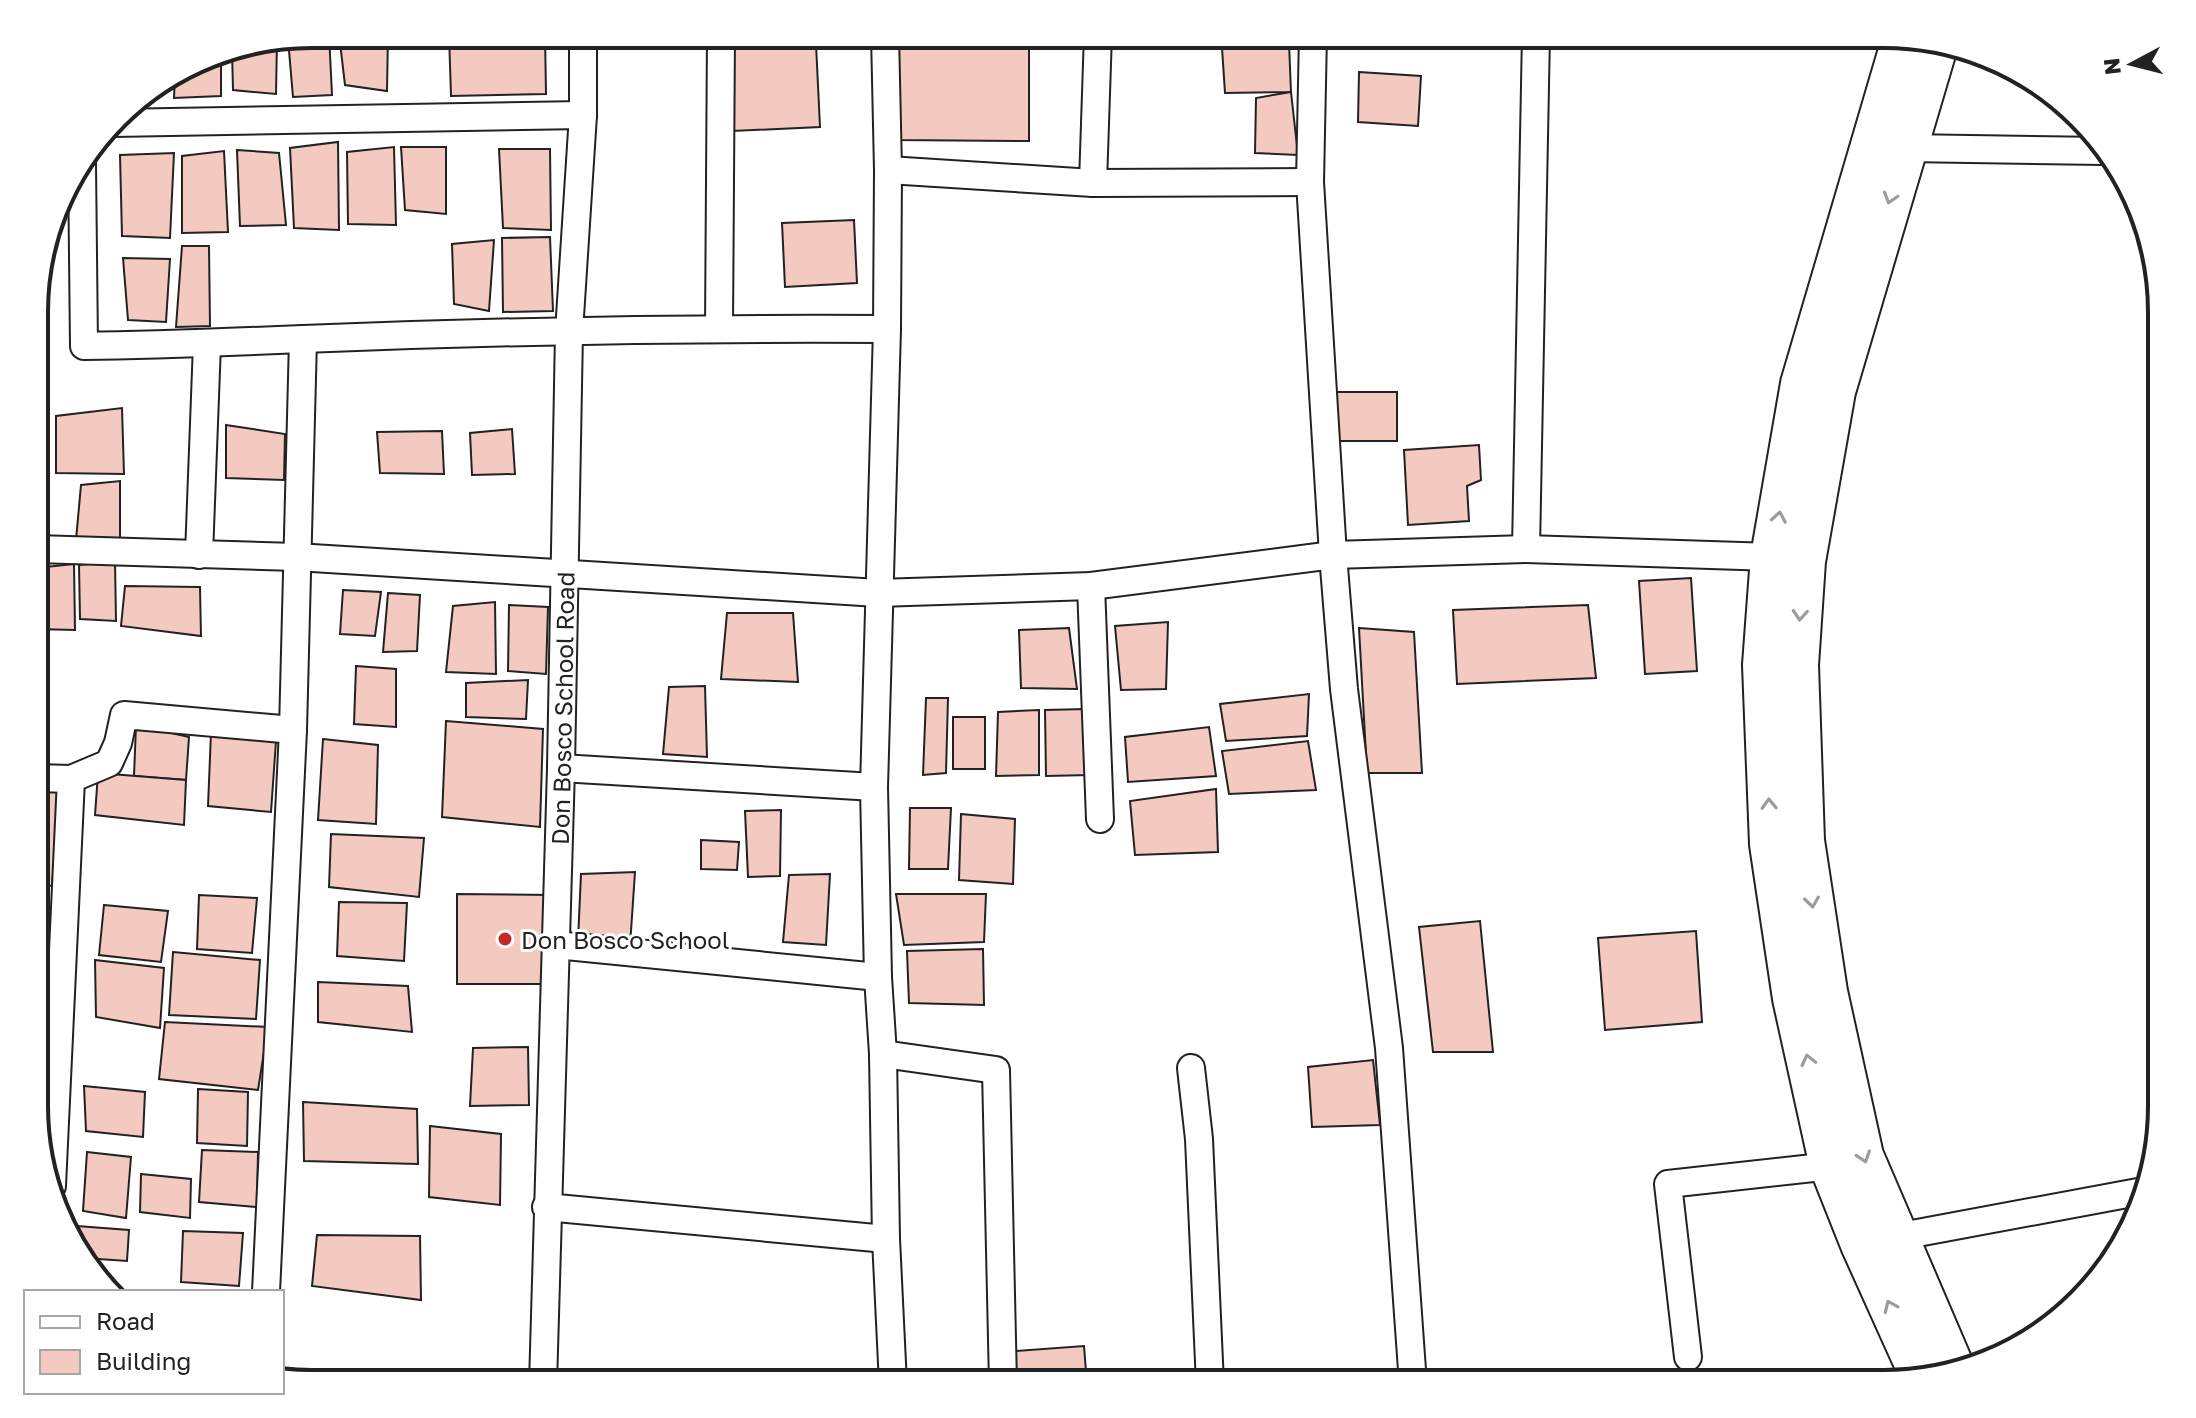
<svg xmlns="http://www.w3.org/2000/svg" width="2196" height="1418" font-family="'Golos Text',sans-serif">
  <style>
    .building { fill: #f3c9c0; stroke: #222; stroke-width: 2 }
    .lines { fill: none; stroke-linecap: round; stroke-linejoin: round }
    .minor-casing { stroke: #222; stroke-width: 30 }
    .primary-casing { stroke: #222; stroke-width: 46 }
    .minor { stroke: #fff; stroke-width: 26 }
    .primary { stroke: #fff; stroke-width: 42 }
    .oneway { stroke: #9c9c9c }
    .poi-dot { fill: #c62828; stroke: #fff; stroke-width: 3 }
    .labels { text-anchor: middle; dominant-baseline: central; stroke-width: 6; stroke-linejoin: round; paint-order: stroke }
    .street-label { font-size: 24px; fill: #222; stroke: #fff }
    .poi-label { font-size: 24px; fill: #222; stroke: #fff; text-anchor: start }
    .rim { fill: none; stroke: #222; stroke-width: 4 }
  </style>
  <rect width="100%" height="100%" fill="#fff"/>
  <!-- building -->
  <g class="building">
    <polygon points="312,34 329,34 332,95 293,97 288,39"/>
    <polygon points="339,34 388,34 387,91 345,85"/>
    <polygon points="449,34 545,34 546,94 451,96"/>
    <polygon points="277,41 276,94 233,90 232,50"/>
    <polygon points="1289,43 1291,92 1225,93 1222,48"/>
    <polygon points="816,44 820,127 732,131 728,48"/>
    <polygon points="894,44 1029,44 1029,141 893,140"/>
    <polygon points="221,52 221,96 174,98 175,74 206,55"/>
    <polygon points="1359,72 1421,76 1418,126 1358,122"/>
    <polygon points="1291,92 1298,155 1255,153 1256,98"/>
    <polygon points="338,142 339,230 294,228 290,148"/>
    <polygon points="394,147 396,225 348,224 347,152"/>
    <polygon points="401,147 446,147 446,214 405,210"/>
    <polygon points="499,149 550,149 551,230 503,228"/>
    <polygon points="237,150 279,153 286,225 240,226"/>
    <polygon points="224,151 228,232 182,233 182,156"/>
    <polygon points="174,153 170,238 122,236 120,155"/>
    <polygon points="854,220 857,283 785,287 782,223"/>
    <polygon points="550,237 553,311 503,312 502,238"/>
    <polygon points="494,240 489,311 454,304 452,244"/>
    <polygon points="182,246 209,246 210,326 176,327"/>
    <polygon points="123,258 170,259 166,322 128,320"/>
    <rect x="1337" y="392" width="60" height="49"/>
    <polygon points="122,408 124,474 56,473 56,416"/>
    <polygon points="226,425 285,434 284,480 226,478"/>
    <polygon points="512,429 515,474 472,475 470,433"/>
    <polygon points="442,431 444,474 380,473 377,432"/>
    <polygon points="1479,445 1481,480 1467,486 1469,521 1408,525 1404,450"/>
    <polygon points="120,481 120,543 76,540 81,485"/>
    <polygon points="115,561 116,621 80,619 79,565"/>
    <polygon points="74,564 75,630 36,629 36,568"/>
    <polygon points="1691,578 1697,671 1645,674 1639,581"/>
    <polygon points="125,586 200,587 201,636 121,626"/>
    <polygon points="343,590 381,592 375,636 340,634"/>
    <polygon points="388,593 420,595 417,651 383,652"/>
    <polygon points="495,602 496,674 446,672 453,606"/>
    <polygon points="509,605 548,607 546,674 508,671"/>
    <polygon points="1588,605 1596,678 1457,684 1453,610"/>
    <polygon points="727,613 793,613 798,682 721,679"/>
    <polygon points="1168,622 1166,689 1121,690 1115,626"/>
    <polygon points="1069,628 1077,689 1021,688 1019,630"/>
    <polygon points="1359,628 1414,632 1422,773 1367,773"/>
    <polygon points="356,666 396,669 396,727 354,724"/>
    <polygon points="528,680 526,719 466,717 466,683"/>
    <polygon points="705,686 707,757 663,754 669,687"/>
    <polygon points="1309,694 1307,736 1226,741 1220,704"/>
    <polygon points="926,698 948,698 946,773 923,775"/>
    <polygon points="1086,709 1090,775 1046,776 1045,710"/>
    <polygon points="1039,710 1039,775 996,776 998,712"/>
    <rect x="953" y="717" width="32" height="52"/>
    <polygon points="446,721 543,729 540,827 442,817"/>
    <polygon points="136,725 189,737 186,780 134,776"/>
    <polygon points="1209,727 1216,776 1128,782 1125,737"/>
    <polygon points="211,733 276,741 271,812 208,806"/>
    <polygon points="323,739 378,745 376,824 318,820"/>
    <polygon points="1308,741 1316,790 1229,794 1222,751"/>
    <polygon points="98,773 186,780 184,825 95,815"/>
    <polygon points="36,786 60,787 52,886 36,884"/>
    <polygon points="1216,789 1218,852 1135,855 1130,801"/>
    <polygon points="910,808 951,808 948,869 909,869"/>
    <polygon points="781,810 780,876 748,877 745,811"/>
    <polygon points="961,814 1015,819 1013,884 959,880"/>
    <polygon points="331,834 424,838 419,897 329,887"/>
    <polygon points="701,840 739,842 737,870 701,869"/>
    <polygon points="635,872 630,946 578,940 581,874"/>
    <polygon points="830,874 826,945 783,942 789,875"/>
    <polygon points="457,894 554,895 554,984 457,984"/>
    <polygon points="896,894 986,894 984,942 904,945"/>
    <polygon points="199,895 257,898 252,953 197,949"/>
    <polygon points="339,902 407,903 404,961 337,956"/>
    <polygon points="104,905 168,911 161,962 99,955"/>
    <polygon points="1480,921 1493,1052 1433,1052 1419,927"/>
    <polygon points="36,927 47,928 45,1030 36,1029"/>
    <polygon points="1696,931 1702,1022 1605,1030 1598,938"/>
    <polygon points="983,949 984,1005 909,1003 907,951"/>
    <polygon points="173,952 260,960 256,1019 169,1015"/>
    <polygon points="95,960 164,968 160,1028 96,1017"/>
    <polygon points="318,982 408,986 412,1032 318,1022"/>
    <polygon points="165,1022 268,1027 258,1090 159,1079"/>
    <polygon points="528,1047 529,1105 470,1106 473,1048"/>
    <polygon points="1373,1060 1380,1125 1312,1127 1308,1067"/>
    <polygon points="84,1086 145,1092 143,1137 86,1131"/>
    <polygon points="198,1089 248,1092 247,1146 197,1143"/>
    <polygon points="303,1102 417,1109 418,1164 304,1161"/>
    <polygon points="430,1126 501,1134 500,1205 429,1197"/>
    <polygon points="202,1150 258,1152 257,1207 199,1202"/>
    <polygon points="87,1152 131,1157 126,1218 83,1211"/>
    <polygon points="141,1174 191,1179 190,1218 140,1212"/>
    <polygon points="77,1226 129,1230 127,1261 84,1258 76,1250"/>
    <polygon points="183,1231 243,1233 239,1286 181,1282"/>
    <polygon points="317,1235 420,1236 421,1300 312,1286"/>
    <polygon points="1084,1346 1087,1384 1017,1384 1015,1351"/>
    <polygon points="426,1375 506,1376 506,1384 425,1384"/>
  </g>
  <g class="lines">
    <!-- minor casing -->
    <g class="minor-casing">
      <g id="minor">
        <polyline points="885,34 888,170 887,329 874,787 878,977 883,1054 886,1239 893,1384"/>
        <polyline points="1313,34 1310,182 1333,555 1344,689 1389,1048 1413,1384"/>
        <polyline points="113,123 583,115"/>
        <polyline points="1905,148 2104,151"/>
        <path d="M82 164 84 346C157 345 230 342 303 339 498 331 693 328 887 329"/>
        <polyline points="888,170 1093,183 1310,182"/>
        <polyline points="1093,183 1098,34"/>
        <polyline points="719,328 721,34"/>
        <polyline points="36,549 296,557 878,593 1091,586 1333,555 1526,549 1772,557"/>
        <polyline points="1526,549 1536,34"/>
        <polyline points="199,555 207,344"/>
        <polyline points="1091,586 1100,819"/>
        <polyline points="561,768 874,787"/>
        <polyline points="36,778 71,779 109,763 118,743 124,715 293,730"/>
        <polyline points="556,945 878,977"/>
        <polyline points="883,1054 996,1070 1003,1384"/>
        <polyline points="1191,1068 1199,1139 1210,1384"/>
        <polyline points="52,1186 71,779"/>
        <polyline points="546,1207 886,1239"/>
        <polyline points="1896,1237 2138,1192"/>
        <polyline points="266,1292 293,730 303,339"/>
        <polyline points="1688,1357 1668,1184 1831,1166"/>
        <path id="s1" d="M543 1384 561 768 569 332 583 115V34"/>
      </g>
    </g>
    <!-- primary casing -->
    <g class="primary-casing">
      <g id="primary">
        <polyline points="1904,37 1802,384 1772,557 1764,665 1771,844 1794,998 1831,1166 1862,1244 1922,1377"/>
        <polyline points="1937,43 1834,391 1804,561 1797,665 1803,841 1826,992 1862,1156 1953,1368"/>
      </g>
    </g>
    <!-- minor -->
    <use href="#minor" class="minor"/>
    <!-- primary -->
    <use href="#primary" class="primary"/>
  </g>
  <!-- one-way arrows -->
  <defs><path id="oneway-chevron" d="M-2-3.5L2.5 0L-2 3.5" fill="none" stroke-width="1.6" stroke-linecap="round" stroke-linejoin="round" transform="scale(2)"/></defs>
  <g class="oneway">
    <use href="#oneway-chevron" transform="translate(1890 198) rotate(107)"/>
    <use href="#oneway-chevron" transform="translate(1779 517) rotate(-80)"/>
    <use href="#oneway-chevron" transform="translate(1800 615) rotate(94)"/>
    <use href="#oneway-chevron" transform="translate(1769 804) rotate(-92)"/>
    <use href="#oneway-chevron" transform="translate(1812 902) rotate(82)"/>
    <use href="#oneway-chevron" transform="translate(1808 1060) rotate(-103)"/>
    <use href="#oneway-chevron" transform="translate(1864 1157) rotate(72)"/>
    <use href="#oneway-chevron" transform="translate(1890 1306) rotate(-114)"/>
  </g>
  <!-- markers -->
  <circle class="poi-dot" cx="505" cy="939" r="8"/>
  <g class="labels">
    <!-- street labels -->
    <g class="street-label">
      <text stroke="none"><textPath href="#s1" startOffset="676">Don Bosco School Road</textPath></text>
    </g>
    <!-- poi labels -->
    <g class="poi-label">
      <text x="521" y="939">Don Bosco School</text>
    </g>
  </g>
  <!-- crop -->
  <path d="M0 0H2196V1418H0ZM312 48H1884A264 264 0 0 1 2148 312V1106A264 264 0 0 1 1884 1370H312A264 264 0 0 1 48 1106V312A264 264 0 0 1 312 48Z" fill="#fff" fill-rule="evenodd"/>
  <path class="rim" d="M312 48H1884A264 264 0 0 1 2148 312V1106A264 264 0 0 1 1884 1370H312A264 264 0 0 1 48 1106V312A264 264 0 0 1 312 48Z"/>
  <!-- legend -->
  <rect x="24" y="1290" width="260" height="104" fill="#ffffff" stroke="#a7a7a7" stroke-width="2"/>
  <rect x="40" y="1316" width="40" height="12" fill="#ffffff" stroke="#a7a7a7" stroke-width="2"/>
  <text x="96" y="1330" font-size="24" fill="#222222">Road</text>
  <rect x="40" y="1350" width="40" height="24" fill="#f3c9c0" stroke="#a7a7a7" stroke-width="2"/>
  <text x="96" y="1370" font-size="24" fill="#222222">Building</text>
  <!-- north arrow -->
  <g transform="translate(2132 64) rotate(263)" stroke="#ffffff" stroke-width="6" paint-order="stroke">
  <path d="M0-6L14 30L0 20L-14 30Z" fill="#222222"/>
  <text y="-12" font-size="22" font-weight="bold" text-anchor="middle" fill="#222222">N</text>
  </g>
</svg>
